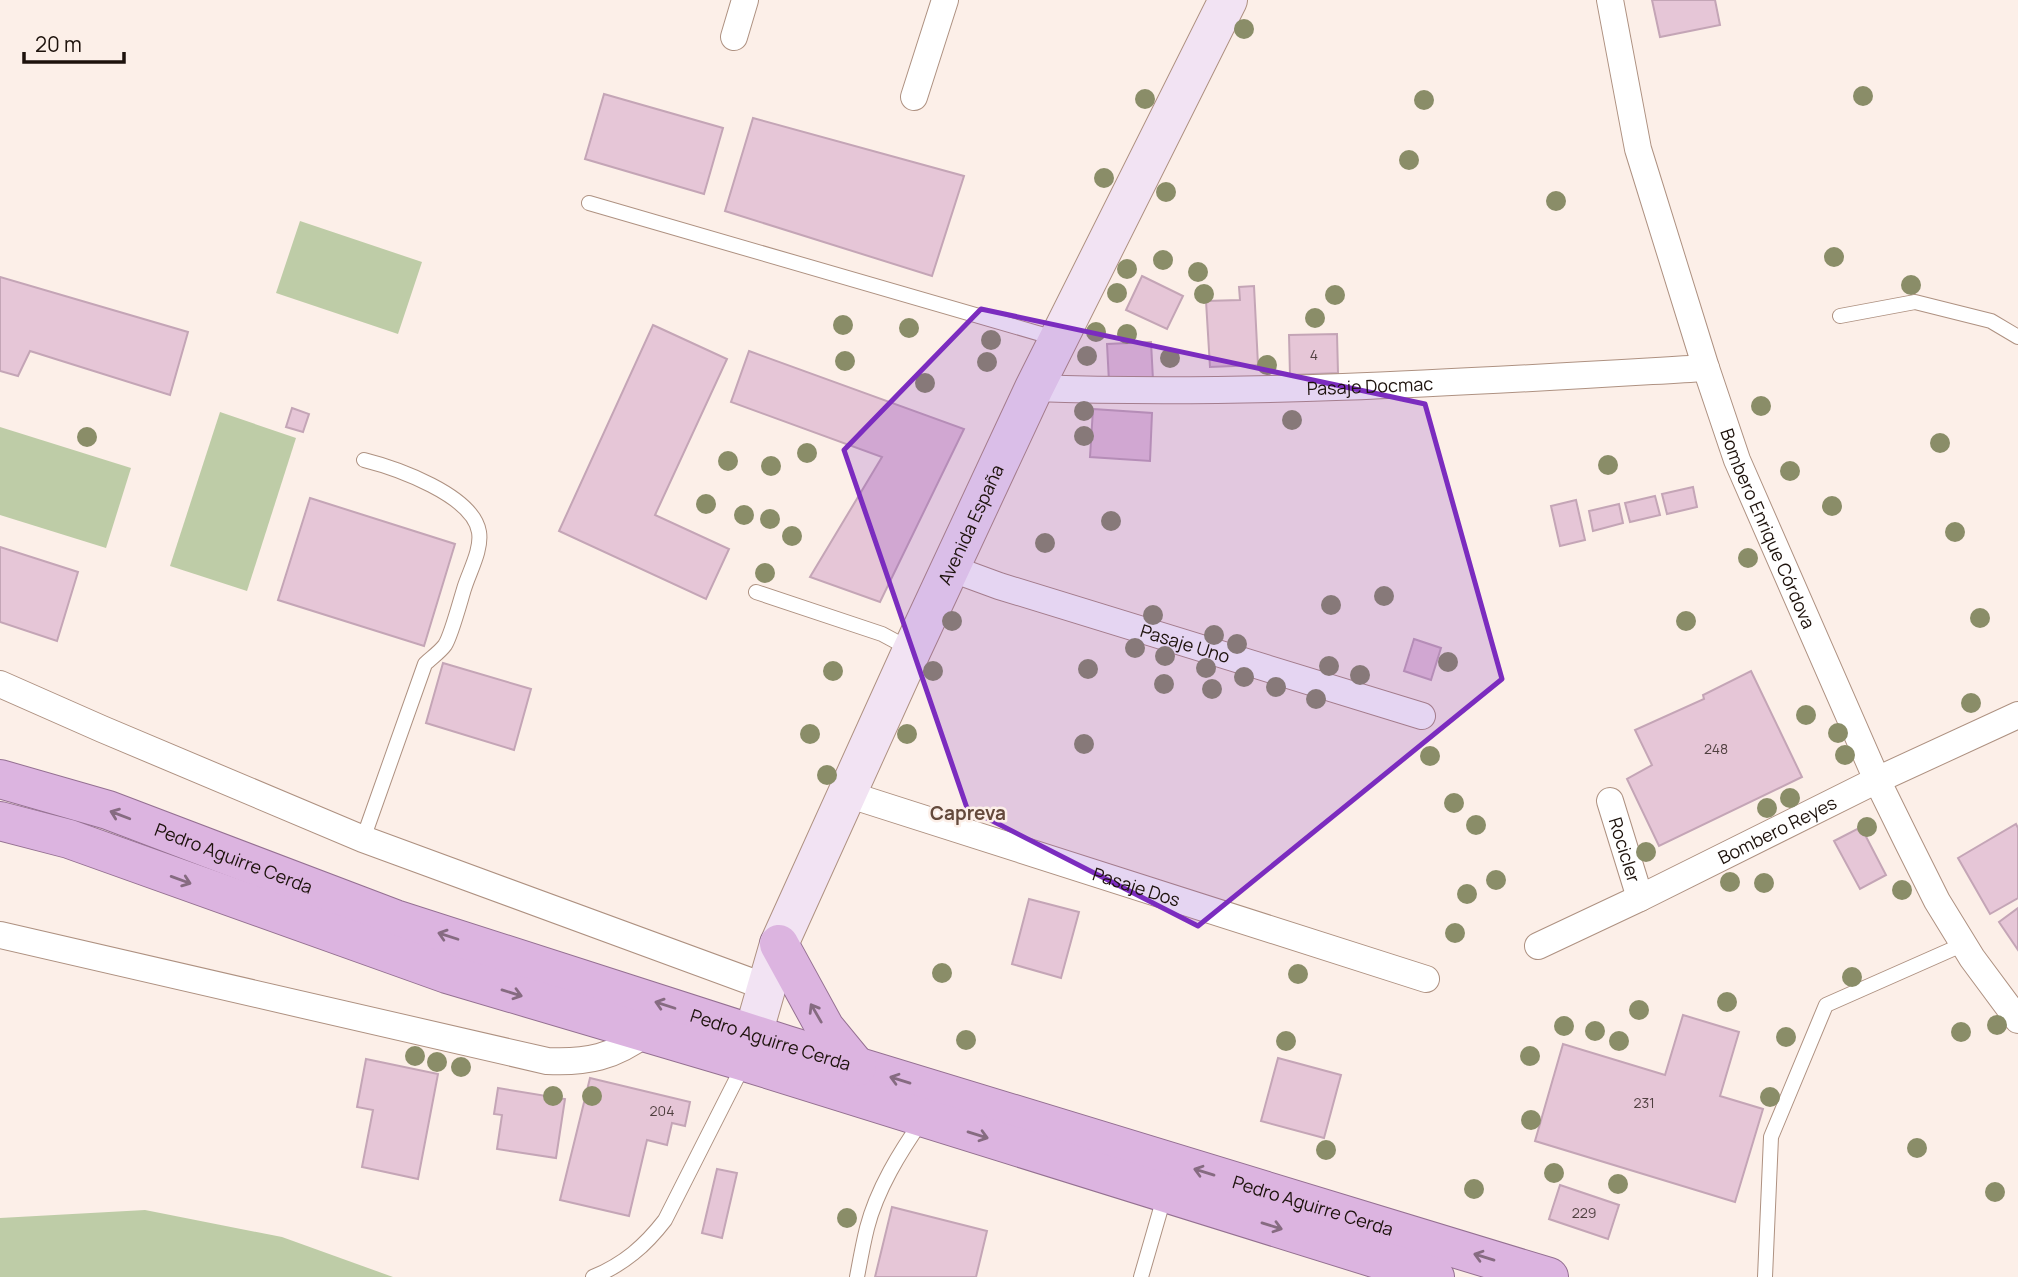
<svg xmlns="http://www.w3.org/2000/svg" width="2018" height="1277" font-family="Manrope,sans-serif">
  <style>
    .green { fill: #becca7 }
    .building { fill: #e6c6d7; stroke: #c4a5b6; stroke-width: 2 }
    .lines { fill: none; stroke-linecap: round; stroke-linejoin: round }
    .service-casing { stroke: #ae9181; stroke-width: 16 }
    .minor-casing { stroke: #ae9181; stroke-width: 28 }
    .secondary-casing { stroke: #ae9181; stroke-width: 40 }
    .trunk-casing { stroke: #947091; stroke-width: 40 }
    .service { stroke: #fff; stroke-width: 14 }
    .minor { stroke: #fff; stroke-width: 26 }
    .secondary { stroke: #f2e3f3; stroke-width: 38 }
    .trunk { stroke: #dcb4e0; stroke-width: 38 }
    .tree { fill: #8a8d68 }
    .oneway { stroke: #866b81 }
    .marked { fill: #7b2cbf; fill-opacity: 0.2; stroke: #7b2cbf; stroke-width: 5; stroke-linejoin: round }
    .labels { text-anchor: middle; dominant-baseline: central; stroke-width: 5; stroke-linejoin: round; paint-order: stroke }
    .number-label { font-size: 14px; fill: #4f3f3f }
    .street-label { font-size: 18px; fill: #1d120c; stroke: #fcefe8 }
    .neighbourhood-label { font-size: 19px; font-weight: bold; fill: #644a3c; stroke: #fcefe8 }
  </style>
  <rect width="100%" height="100%" fill="#fcefe8"/>
  <!-- green -->
  <g class="green">
    <polygon points="300,221 422,262 398,334 276,293"/>
    <polygon points="220,412 296,438 247,591 170,566"/>
    <polygon points="0,427 131,468 106,548 0,515"/>
    <polygon points="145,1210 282,1237 393,1277 0,1277 0,1218"/>
  </g>
  <!-- building -->
  <g class="building">
    <polygon points="1652,0 1715,0 1720,25 1660,37"/>
    <polygon points="604,94 723,128 704,194 585,159"/>
    <polygon points="753,118 964,176 932,276 725,211"/>
    <polygon points="1142,276 1183,296 1167,329 1126,310"/>
    <polygon points="0,277 188,332 170,395 30,351 18,376 0,371"/>
    <polygon points="1254,286 1258,365 1210,367 1206,301 1240,300 1239,287"/>
    <polygon points="653,325 727,359 655,515 729,549 706,599 559,531"/>
    <polygon points="1337,334 1338,373 1290,375 1289,335"/>
    <polygon points="1151,342 1153,380 1109,382 1107,344"/>
    <polygon points="749,351 964,429 880,602 810,577 882,457 731,402"/>
    <polygon points="292,408 309,414 303,432 286,427"/>
    <polygon points="1093,409 1152,413 1150,461 1090,457"/>
    <polygon points="1693,487 1697,507 1667,514 1662,494"/>
    <polygon points="1655,496 1660,515 1630,522 1625,503"/>
    <polygon points="310,498 455,544 424,646 278,600"/>
    <polygon points="1576,500 1585,540 1560,546 1551,506"/>
    <polygon points="1619,504 1623,523 1593,531 1589,511"/>
    <polygon points="0,547 78,572 57,641 0,622"/>
    <polygon points="1414,639 1441,648 1431,680 1404,671"/>
    <polygon points="443,663 531,689 514,750 426,723"/>
    <polygon points="1751,671 1802,777 1659,846 1627,779 1652,765 1635,730 1704,699 1703,695"/>
    <polygon points="2016,824 2018,828 2018,898 1990,914 1958,858"/>
    <polygon points="1861,827 1886,875 1860,889 1834,841"/>
    <polygon points="1029,899 1079,912 1061,978 1012,964"/>
    <polygon points="2018,908 2018,950 1999,922"/>
    <polygon points="1683,1015 1739,1032 1720,1096 1763,1109 1735,1202 1535,1141 1563,1044 1665,1075"/>
    <polygon points="1278,1058 1341,1075 1324,1138 1261,1121"/>
    <polygon points="366,1059 438,1074 418,1179 362,1167 373,1110 357,1107"/>
    <polygon points="590,1078 690,1102 685,1126 672,1123 667,1145 647,1140 629,1216 560,1200"/>
    <polygon points="498,1088 565,1099 556,1158 497,1149 502,1115 494,1114"/>
    <polygon points="717,1169 737,1173 722,1238 702,1233"/>
    <polygon points="1560,1185 1619,1205 1608,1239 1549,1219"/>
    <polygon points="892,1207 987,1231 976,1277 875,1277"/>
  </g>
  <g class="lines">
    <!-- service casing -->
    <g class="service-casing">
      <g id="service">
        <polyline points="589,203 1058,339"/>
        <polyline points="1840,316 1915,302 1991,321 2018,337"/>
        <polyline points="756,592 882,634 910,649"/>
        <path d="M363 839 425 664C431 658 440 652 445 645 451 636 460 602 464 589 469 572 482 550 479 532 473 495 396 468 364 460"/>
        <path d="M593 1277C624 1264 645 1246 665 1220L744 1064"/>
        <path d="M857 1277C860 1261 863 1244 867 1228 877 1189 900 1152 923 1119"/>
        <polyline points="1141,1277 1165,1194"/>
        <polyline points="1765,1277 1771,1137 1826,1005 1964,944"/>
      </g>
    </g>
    <!-- minor casing -->
    <g class="minor-casing">
      <g id="minor">
        <path id="s1" d="M1610 0 1638 149 1706 368 1737 460 1877 780 1907 841 1937 901 1972 958 2018 1020"/>
        <polyline points="734,37 745,0"/>
        <polyline points="914,97 945,0"/>
        <path id="s2" d="M1034 388C1258 396 1482 381 1706 368"/>
        <path id="s3" d="M950 568 999 586 1422 716"/>
        <polyline points="0,684 102,729 363,839 766,987"/>
        <path id="s4" d="M847 794 1426 979"/>
        <path id="s5" d="M1610 801 1640 898"/>
        <path d="M0 935 547 1061C587 1063 614 1057 646 1033"/>
        <path id="s6" d="M1538 946 1640 898 1877 780 2018 715"/>
      </g>
    </g>
    <!-- secondary casing -->
    <g class="secondary-casing">
      <g id="secondary">
        <path id="s7" d="M745 1062 779 944 912 650 1034 388 1228 0"/>
      </g>
    </g>
    <!-- trunk casing -->
    <g class="trunk-casing">
      <g id="trunk">
        <path id="s8" d="M0 779 108 810 395 919 787 1045 1549 1277"/>
        <polyline points="0,821 69,839 447,974 745,1062 1435,1277"/>
        <polyline points="779,944 825,1028 857,1067"/>
      </g>
    </g>
    <!-- service -->
    <use href="#service" class="service"/>
    <!-- minor -->
    <use href="#minor" class="minor"/>
    <!-- secondary -->
    <use href="#secondary" class="secondary"/>
    <!-- trunk -->
    <use href="#trunk" class="trunk"/>
  </g>
  <!-- trees -->
  <g class="tree">
    <circle cx="1244" cy="29" r="10"/>
    <circle cx="1863" cy="96" r="10"/>
    <circle cx="1145" cy="99" r="10"/>
    <circle cx="1424" cy="100" r="10"/>
    <circle cx="1409" cy="160" r="10"/>
    <circle cx="1104" cy="178" r="10"/>
    <circle cx="1166" cy="192" r="10"/>
    <circle cx="1556" cy="201" r="10"/>
    <circle cx="1834" cy="257" r="10"/>
    <circle cx="1163" cy="260" r="10"/>
    <circle cx="1127" cy="269" r="10"/>
    <circle cx="1198" cy="272" r="10"/>
    <circle cx="1911" cy="285" r="10"/>
    <circle cx="1117" cy="293" r="10"/>
    <circle cx="1204" cy="294" r="10"/>
    <circle cx="1335" cy="295" r="10"/>
    <circle cx="1315" cy="318" r="10"/>
    <circle cx="843" cy="325" r="10"/>
    <circle cx="909" cy="328" r="10"/>
    <circle cx="1096" cy="332" r="10"/>
    <circle cx="1127" cy="334" r="10"/>
    <circle cx="991" cy="340" r="10"/>
    <circle cx="1087" cy="356" r="10"/>
    <circle cx="1170" cy="358" r="10"/>
    <circle cx="845" cy="361" r="10"/>
    <circle cx="987" cy="362" r="10"/>
    <circle cx="1267" cy="365" r="10"/>
    <circle cx="925" cy="383" r="10"/>
    <circle cx="1761" cy="406" r="10"/>
    <circle cx="1084" cy="411" r="10"/>
    <circle cx="1292" cy="420" r="10"/>
    <circle cx="1084" cy="436" r="10"/>
    <circle cx="87" cy="437" r="10"/>
    <circle cx="1940" cy="443" r="10"/>
    <circle cx="807" cy="453" r="10"/>
    <circle cx="728" cy="461" r="10"/>
    <circle cx="1608" cy="465" r="10"/>
    <circle cx="771" cy="466" r="10"/>
    <circle cx="1790" cy="471" r="10"/>
    <circle cx="706" cy="504" r="10"/>
    <circle cx="1832" cy="506" r="10"/>
    <circle cx="744" cy="515" r="10"/>
    <circle cx="770" cy="519" r="10"/>
    <circle cx="1111" cy="521" r="10"/>
    <circle cx="1955" cy="532" r="10"/>
    <circle cx="792" cy="536" r="10"/>
    <circle cx="1045" cy="543" r="10"/>
    <circle cx="1748" cy="558" r="10"/>
    <circle cx="765" cy="573" r="10"/>
    <circle cx="1384" cy="596" r="10"/>
    <circle cx="1331" cy="605" r="10"/>
    <circle cx="1153" cy="615" r="10"/>
    <circle cx="1980" cy="618" r="10"/>
    <circle cx="952" cy="621" r="10"/>
    <circle cx="1686" cy="621" r="10"/>
    <circle cx="1214" cy="635" r="10"/>
    <circle cx="1237" cy="644" r="10"/>
    <circle cx="1135" cy="648" r="10"/>
    <circle cx="1165" cy="656" r="10"/>
    <circle cx="1448" cy="662" r="10"/>
    <circle cx="1329" cy="666" r="10"/>
    <circle cx="1206" cy="668" r="10"/>
    <circle cx="1088" cy="669" r="10"/>
    <circle cx="833" cy="671" r="10"/>
    <circle cx="933" cy="671" r="10"/>
    <circle cx="1360" cy="675" r="10"/>
    <circle cx="1244" cy="677" r="10"/>
    <circle cx="1164" cy="684" r="10"/>
    <circle cx="1276" cy="687" r="10"/>
    <circle cx="1212" cy="689" r="10"/>
    <circle cx="1316" cy="699" r="10"/>
    <circle cx="1971" cy="703" r="10"/>
    <circle cx="1806" cy="715" r="10"/>
    <circle cx="1838" cy="733" r="10"/>
    <circle cx="810" cy="734" r="10"/>
    <circle cx="907" cy="734" r="10"/>
    <circle cx="1084" cy="744" r="10"/>
    <circle cx="1845" cy="755" r="10"/>
    <circle cx="1430" cy="756" r="10"/>
    <circle cx="827" cy="775" r="10"/>
    <circle cx="1790" cy="798" r="10"/>
    <circle cx="1454" cy="803" r="10"/>
    <circle cx="1767" cy="808" r="10"/>
    <circle cx="1476" cy="825" r="10"/>
    <circle cx="1867" cy="827" r="10"/>
    <circle cx="1646" cy="852" r="10"/>
    <circle cx="1496" cy="880" r="10"/>
    <circle cx="1730" cy="882" r="10"/>
    <circle cx="1764" cy="883" r="10"/>
    <circle cx="1902" cy="890" r="10"/>
    <circle cx="1467" cy="894" r="10"/>
    <circle cx="1455" cy="933" r="10"/>
    <circle cx="942" cy="973" r="10"/>
    <circle cx="1298" cy="974" r="10"/>
    <circle cx="1852" cy="977" r="10"/>
    <circle cx="1727" cy="1002" r="10"/>
    <circle cx="1639" cy="1010" r="10"/>
    <circle cx="1997" cy="1025" r="10"/>
    <circle cx="1564" cy="1026" r="10"/>
    <circle cx="1595" cy="1031" r="10"/>
    <circle cx="1961" cy="1032" r="10"/>
    <circle cx="1786" cy="1037" r="10"/>
    <circle cx="966" cy="1040" r="10"/>
    <circle cx="1286" cy="1041" r="10"/>
    <circle cx="1619" cy="1041" r="10"/>
    <circle cx="415" cy="1056" r="10"/>
    <circle cx="1530" cy="1056" r="10"/>
    <circle cx="437" cy="1062" r="10"/>
    <circle cx="461" cy="1067" r="10"/>
    <circle cx="553" cy="1096" r="10"/>
    <circle cx="592" cy="1096" r="10"/>
    <circle cx="1770" cy="1097" r="10"/>
    <circle cx="1531" cy="1120" r="10"/>
    <circle cx="1917" cy="1148" r="10"/>
    <circle cx="1326" cy="1150" r="10"/>
    <circle cx="1554" cy="1173" r="10"/>
    <circle cx="1618" cy="1184" r="10"/>
    <circle cx="1474" cy="1189" r="10"/>
    <circle cx="1995" cy="1192" r="10"/>
    <circle cx="847" cy="1218" r="10"/>
  </g>
  <!-- one-way arrows -->
  <defs><path id="oneway-shaft" d="M-6 0H5M1.5-3L5.5 0L1.5 3" fill="none" stroke-width="1.6" stroke-linecap="round" stroke-linejoin="round" transform="scale(1.75)"/></defs>
  <g class="oneway">
    <use href="#oneway-shaft" transform="translate(120 815) rotate(-159)"/>
    <use href="#oneway-shaft" transform="translate(181 880) rotate(20)"/>
    <use href="#oneway-shaft" transform="translate(448 936) rotate(-162)"/>
    <use href="#oneway-shaft" transform="translate(512 993) rotate(17)"/>
    <use href="#oneway-shaft" transform="translate(665 1005) rotate(-162)"/>
    <use href="#oneway-shaft" transform="translate(816 1013) rotate(-120)"/>
    <use href="#oneway-shaft" transform="translate(900 1080) rotate(-163)"/>
    <use href="#oneway-shaft" transform="translate(978 1135) rotate(17)"/>
    <use href="#oneway-shaft" transform="translate(1204 1172) rotate(-163)"/>
    <use href="#oneway-shaft" transform="translate(1272 1226) rotate(17)"/>
    <use href="#oneway-shaft" transform="translate(1484 1257) rotate(-163)"/>
  </g>
  <!-- marked area -->
  <path class="marked" d="M981 309 1425 404 1502 679 1198 926 967 808 844 450Z"/>
  <g class="labels">
    <!-- number labels -->
    <g class="number-label">
      <text x="1314" y="354">4</text>
      <text x="1716" y="748">248</text>
      <text x="1644" y="1102">231</text>
      <text x="662" y="1110">204</text>
      <text x="1584" y="1212">229</text>
    </g>
    <!-- street labels -->
    <g class="street-label">
      <text stroke="none"><textPath href="#s2" startOffset="336">Pasaje Docmac</textPath></text>
      <text stroke="none"><textPath href="#s7" startOffset="584">Avenida España</textPath></text>
      <text stroke="none"><textPath href="#s1" startOffset="553">Bombero Enrique Córdova</textPath></text>
      <text stroke="none"><textPath href="#s3" startOffset="247">Pasaje Uno</textPath></text>
      <text stroke="none"><textPath href="#s6" startOffset="266">Bombero Reyes</textPath></text>
      <text stroke="none"><textPath href="#s5" startOffset="51">Rocicler</textPath></text>
      <text stroke="none"><textPath href="#s8" startOffset="247">Pedro Aguirre Cerda</textPath></text>
      <text stroke="none"><textPath href="#s4" startOffset="304">Pasaje Dos</textPath></text>
      <text stroke="none"><textPath href="#s8" startOffset="814">Pedro Aguirre Cerda</textPath></text>
      <text stroke="none"><textPath href="#s8" startOffset="1381">Pedro Aguirre Cerda</textPath></text>
    </g>
    <!-- neighbourhood labels -->
    <g class="neighbourhood-label">
      <text x="968" y="813">Capreva</text>
    </g>
  </g>
  <!-- scale -->
  <path d="M24 52v10h100v-10" fill="none" stroke="#1d120c" stroke-width="3.5"/>
  <text x="35" y="52" font-size="21" fill="#1d120c" stroke="#fcefe8" stroke-width="5" paint-order="stroke">20 m</text>
</svg>
